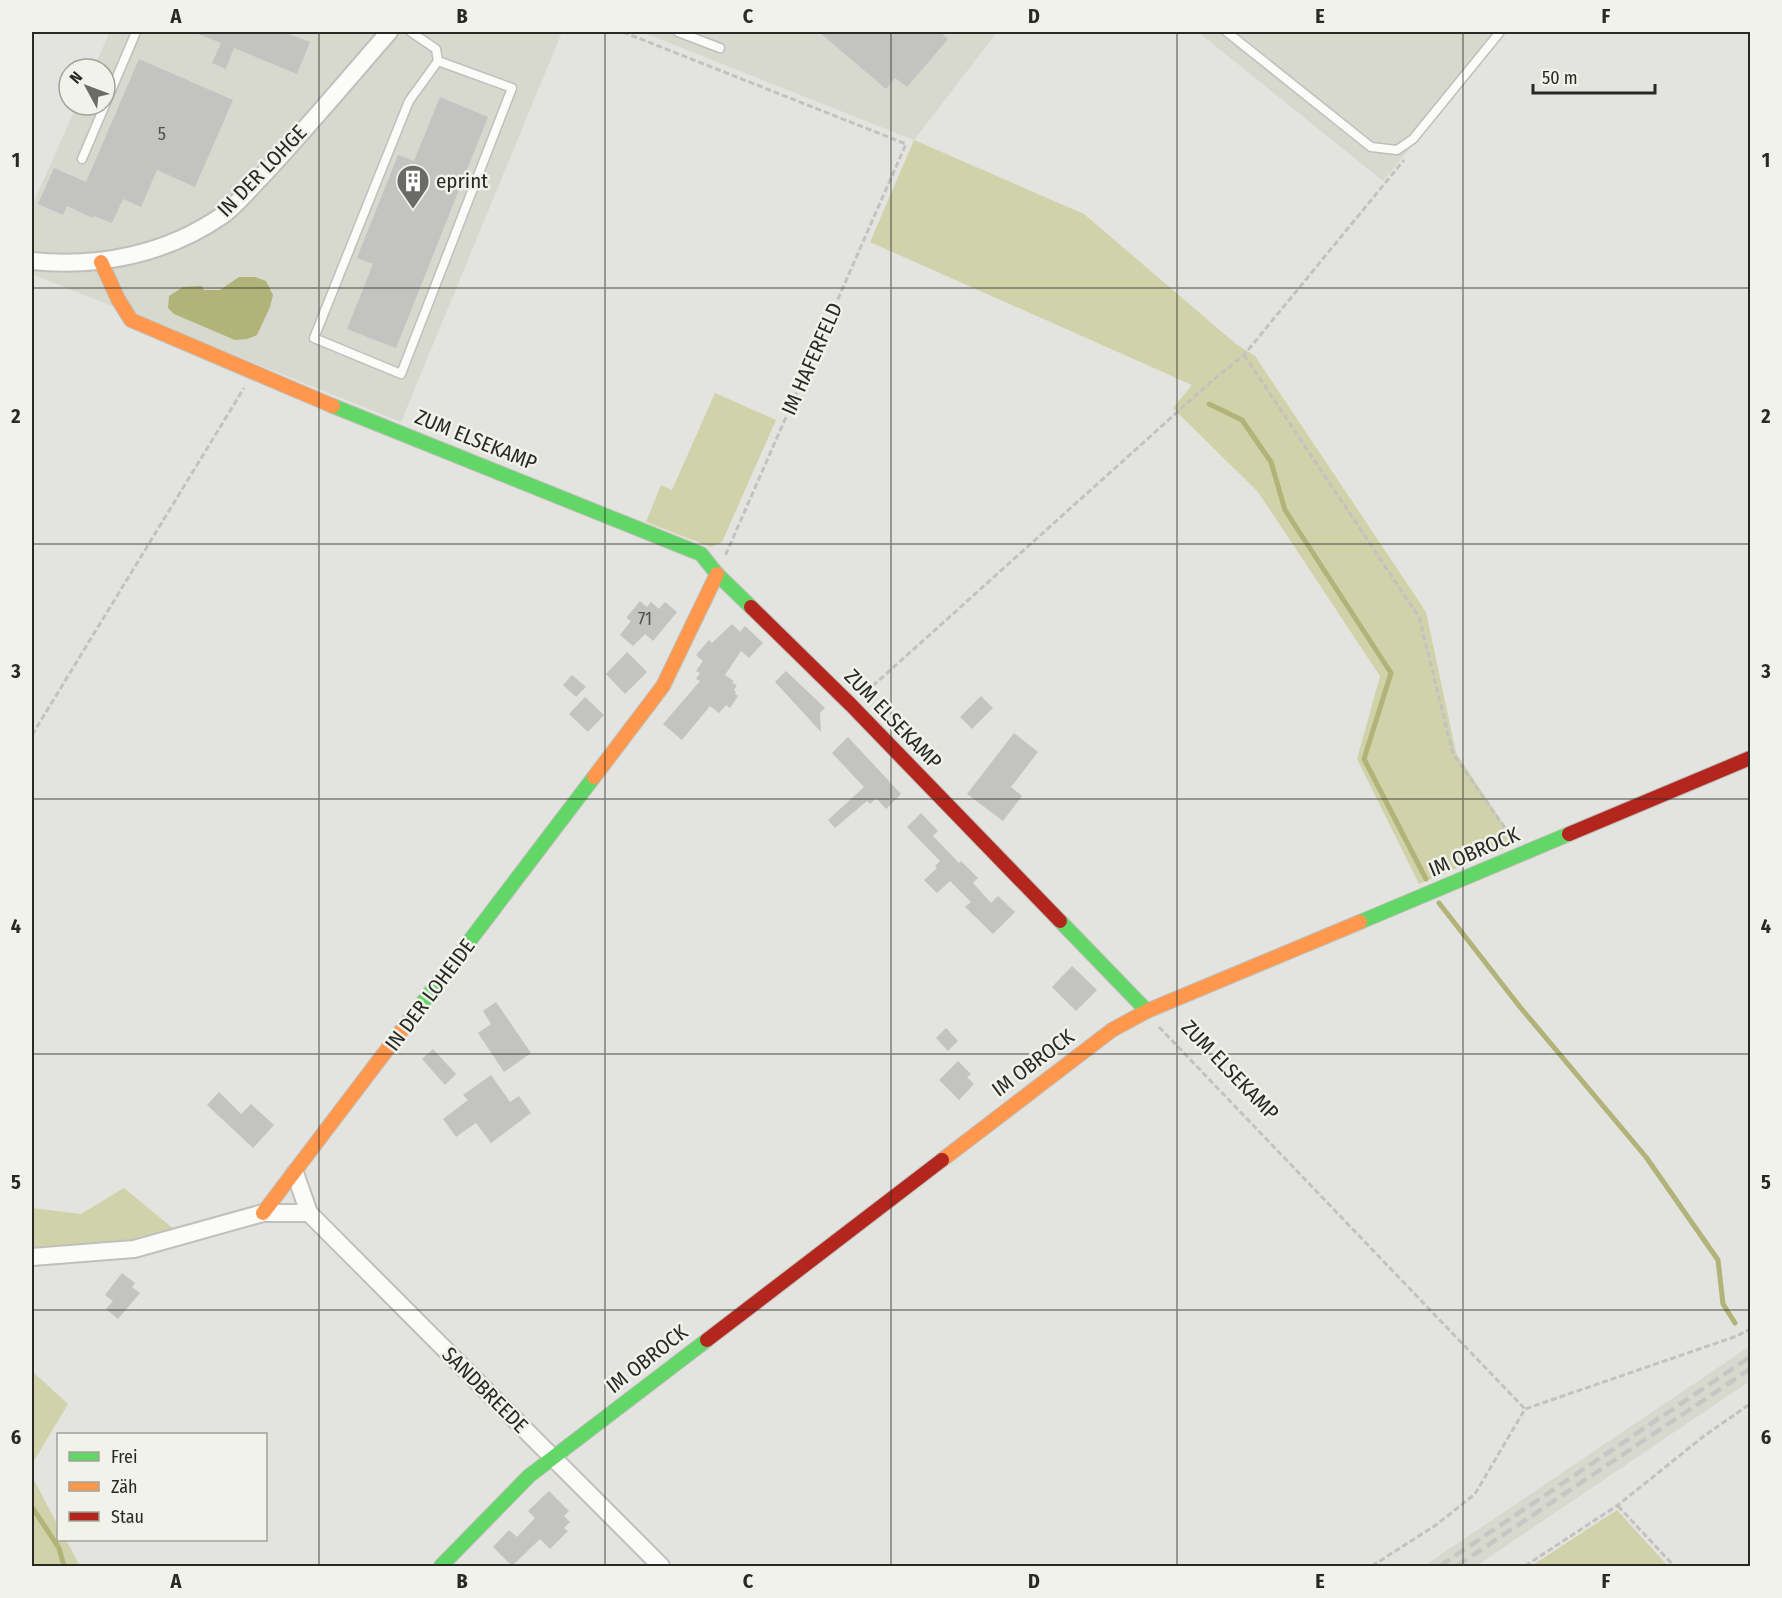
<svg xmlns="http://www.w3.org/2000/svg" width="1782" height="1598" font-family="'Fira Sans Condensed',sans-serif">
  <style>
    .built { fill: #d7d8ce }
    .green { fill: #d0d3aa }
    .water { fill: #b1b378 }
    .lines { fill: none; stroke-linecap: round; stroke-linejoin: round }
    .stream { stroke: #b1b378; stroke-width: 5 }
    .building { fill: #c3c3c2 }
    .lane-casing { stroke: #bfbfbb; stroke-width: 11 }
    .street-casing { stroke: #bfbfbb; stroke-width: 20 }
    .fast-casing { stroke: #bfbfbb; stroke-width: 16 }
    .slow-casing { stroke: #bfbfbb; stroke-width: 16 }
    .jam-casing { stroke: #bfbfbb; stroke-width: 16 }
    .path { stroke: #c2c2c1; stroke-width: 3; stroke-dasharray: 6 3; stroke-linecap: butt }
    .lane { stroke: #fbfbfa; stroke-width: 8 }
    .street { stroke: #fbfbfa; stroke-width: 16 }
    .fast { stroke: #63d668; stroke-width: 14 }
    .slow { stroke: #ff974d; stroke-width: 14 }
    .jam { stroke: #b3261e; stroke-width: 14 }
    .rail { stroke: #c6c6c5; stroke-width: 4.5; stroke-dasharray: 12 6; stroke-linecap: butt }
    .grid { fill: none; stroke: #292926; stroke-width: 1.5; stroke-opacity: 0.55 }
    .labels { text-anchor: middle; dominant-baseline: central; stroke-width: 5; stroke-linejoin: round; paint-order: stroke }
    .number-label { font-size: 18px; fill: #50504d }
    .street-label { font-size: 21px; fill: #292926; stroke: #f1f2ea }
    .poi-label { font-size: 21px; fill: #292926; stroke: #f1f2ea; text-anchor: start }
    .neatline { fill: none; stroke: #292926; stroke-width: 2 }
    .grid-label { font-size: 20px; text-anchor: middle; font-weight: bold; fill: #292926 }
  </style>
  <rect width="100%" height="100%" fill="#e3e3df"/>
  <!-- built -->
  <g class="built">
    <polygon points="110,32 562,32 401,422 32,274 32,206 77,105 105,105 105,69 93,69"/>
    <polygon points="642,32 997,32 914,140"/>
    <polygon points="1198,32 1505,32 1383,181"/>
    <polygon points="1750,1346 1750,1381 1476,1566 1424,1566"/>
  </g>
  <!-- green -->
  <g class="green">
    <polygon points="914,140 1084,214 1236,344 1255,356 1426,612 1456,753 1502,822 1519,842 1419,884 1357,759 1380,676 1258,492 1173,408 1192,385 870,242"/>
    <polygon points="715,393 776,420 722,542 711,547 646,522 661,485 672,490"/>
    <polygon points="124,1188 175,1230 134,1240 32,1248 32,1208 81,1214"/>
    <polygon points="32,1371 68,1404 32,1464"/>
    <polygon points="32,1476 58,1526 58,1540 66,1540 80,1566 32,1566"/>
    <polygon points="1617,1510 1668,1566 1531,1566"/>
  </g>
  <!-- water -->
  <polygon class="water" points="239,277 255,277 266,281 273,295 270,307 257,335 247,339 235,340 174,314 168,308 169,296 183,287 202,286 204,290 220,290"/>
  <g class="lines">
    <!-- stream -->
    <g class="stream">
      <polyline points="1209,404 1242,420 1271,462 1285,510 1391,673 1364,759 1426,879"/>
      <polyline points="1439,903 1520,1007 1646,1157 1718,1260 1723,1304 1735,1323"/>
      <polyline points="32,1507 59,1548 64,1566"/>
    </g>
  </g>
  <!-- building -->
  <g class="building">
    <polygon points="193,32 283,32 310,42 297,74 234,48 226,69 212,63 221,43"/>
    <polygon points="819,32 940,32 948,39 907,87 895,78 886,89"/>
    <polygon points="139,59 233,100 195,187 157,170 141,207 123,199 112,223 94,216 93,218 67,206 63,215 38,204 54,168 86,182"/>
    <polygon points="440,97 488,117 396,348 347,329 373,264 357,258 398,155 414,161"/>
    <polygon points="640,601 647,607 651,602 659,609 665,602 677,612 653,641 645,634 633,646 620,635 631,621 626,618"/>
    <polygon points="732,624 740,632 745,626 763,643 749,658 741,651 725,675 734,681 732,683 737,685 734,690 736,692 735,694 738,696 730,708 726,705 719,713 710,706 682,740 663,724 700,681 696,679 700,673 696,671 703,661 696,655 709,640 712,643"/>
    <polygon points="627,652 647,672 625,694 606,674"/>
    <polygon points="786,671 825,708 820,713 821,732 775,682"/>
    <polygon points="572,675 586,687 576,697 563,685"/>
    <polygon points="981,696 993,708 972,729 960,717"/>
    <polygon points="585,697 604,715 588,732 569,714"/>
    <polygon points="1014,733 1038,752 1011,787 1022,796 1003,821 967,794"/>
    <polygon points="848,737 901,794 886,809 876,798 870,804 867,801 835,828 828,820 864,787 832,753"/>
    <polygon points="921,813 938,831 933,836 959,863 961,861 978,878 973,883 991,903 998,896 1015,912 993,934 965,907 971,902 950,881 937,893 924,880 937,868 935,866 940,861 907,827"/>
    <polygon points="1072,966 1097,990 1076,1011 1052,987"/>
    <polygon points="496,1002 531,1053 504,1072 478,1033 491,1024 483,1011"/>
    <polygon points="946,1028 958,1041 948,1051 936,1038"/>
    <polygon points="433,1049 456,1074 445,1085 422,1059"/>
    <polygon points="958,1061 971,1074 967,1077 974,1084 959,1100 939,1080"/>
    <polygon points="491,1075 510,1102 519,1096 531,1113 491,1143 476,1123 456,1137 443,1119 468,1100 463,1095"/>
    <polygon points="219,1092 241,1114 251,1104 274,1125 253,1148 207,1105"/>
    <polygon points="122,1273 135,1283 132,1287 140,1293 118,1319 106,1309 113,1301 105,1295"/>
    <polygon points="549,1491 569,1511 564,1516 570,1522 564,1528 568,1531 550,1549 540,1539 512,1566 493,1547 509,1530 517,1537 535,1518 528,1511"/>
  </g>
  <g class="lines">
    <!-- lane casing -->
    <g class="lane-casing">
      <g id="lane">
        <polyline points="411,32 436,49 438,61"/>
        <polyline points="678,32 720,48"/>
        <polyline points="1227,32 1371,147 1397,150 1413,139 1500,32"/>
        <polygon points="438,61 512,88 401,374 314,338 409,101"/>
        <polyline points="82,159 136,32"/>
      </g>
    </g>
    <!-- street casing -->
    <g class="street-casing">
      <g id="street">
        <path d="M32 261C99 268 167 254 223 215 238 204 252 186 265 173 308 127 348 79 389 32"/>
        <polyline points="295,1173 309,1213 661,1566"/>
        <polyline points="32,1257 134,1249 263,1213 309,1213"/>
      </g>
    </g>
    <!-- fast casing -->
    <g class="fast-casing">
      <g id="fast">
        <polyline points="333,406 701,554 717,574 751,607"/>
        <polyline points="1060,921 1147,1011"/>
        <polyline points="1360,922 1569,834"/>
        <polyline points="411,1018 594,777"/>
        <polyline points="441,1566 529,1476 707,1340"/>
      </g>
    </g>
    <!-- slow casing -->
    <g class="slow-casing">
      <g id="slow">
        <polyline points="101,262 118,299 131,320 333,406"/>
        <polyline points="594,777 663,686 717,574"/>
        <polyline points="942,1160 1112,1030 1147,1011 1360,922"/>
        <polyline points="263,1213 411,1018"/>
      </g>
    </g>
    <!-- jam casing -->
    <g class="jam-casing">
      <g id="jam">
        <polyline points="751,607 851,705 1060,921"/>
        <polyline points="1569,834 1750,758"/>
        <polyline points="707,1340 942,1160"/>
      </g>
    </g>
    <!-- path -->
    <g class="path">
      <polyline points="623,32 906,144 725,556"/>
      <polyline points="1244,355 1419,617 1453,754 1512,838"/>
      <polyline points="866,692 1213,380 1244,355 1404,160"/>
      <polyline points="32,735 244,388"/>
      <polyline points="1159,1027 1525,1409"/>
      <polyline points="1618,1506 1674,1566"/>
      <polyline points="1372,1566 1436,1525 1475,1494 1525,1409 1737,1336 1750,1329"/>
      <polyline points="1525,1566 1618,1505 1704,1436 1750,1404"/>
    </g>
    <!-- lane -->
    <use href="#lane" class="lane"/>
    <!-- street -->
    <use href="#street" class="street"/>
    <!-- fast -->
    <use href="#fast" class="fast"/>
    <!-- slow -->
    <use href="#slow" class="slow"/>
    <!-- jam -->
    <use href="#jam" class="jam"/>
    <!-- rail -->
    <g class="rail">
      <polyline points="1440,1566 1750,1357"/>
      <polyline points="1457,1566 1750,1369"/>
    </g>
  </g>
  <!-- grid -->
  <path class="grid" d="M319 32V1566M605 32V1566M891 32V1566M1177 32V1566M1463 32V1566M32 288H1750M32 544H1750M32 799H1750M32 1054H1750M32 1310H1750"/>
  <!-- icons -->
  <defs>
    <g id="building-pin" transform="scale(1.725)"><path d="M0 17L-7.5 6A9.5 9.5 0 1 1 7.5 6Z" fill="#6a6a67" stroke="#f1f2ea"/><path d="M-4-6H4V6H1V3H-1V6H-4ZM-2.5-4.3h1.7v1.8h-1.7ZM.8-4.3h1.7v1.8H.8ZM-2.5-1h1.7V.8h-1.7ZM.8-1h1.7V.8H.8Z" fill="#fff"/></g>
  </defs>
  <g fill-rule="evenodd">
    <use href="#building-pin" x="413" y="181"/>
  </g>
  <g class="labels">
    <!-- number labels -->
    <g class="number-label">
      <text x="162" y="134">5</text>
      <text x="645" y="619">71</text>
    </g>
    <!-- street labels -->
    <g class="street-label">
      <text transform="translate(262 171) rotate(-46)">IN DER LOHGE</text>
      <text transform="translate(812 359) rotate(-66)">IM HAFERFELD</text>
      <text transform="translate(476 440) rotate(22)">ZUM ELSEKAMP</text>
      <text transform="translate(893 719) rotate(46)">ZUM ELSEKAMP</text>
      <text transform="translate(1474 852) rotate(-23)">IM OBROCK</text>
      <text transform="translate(430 995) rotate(-53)">IN DER LOHEIDE</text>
      <text transform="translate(1033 1063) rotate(-37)">IM OBROCK</text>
      <text transform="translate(1230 1070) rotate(46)">ZUM ELSEKAMP</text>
      <text transform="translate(647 1359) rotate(-38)">IM OBROCK</text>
      <text transform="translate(485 1390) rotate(45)">SANDBREEDE</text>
    </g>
    <!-- poi labels -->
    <g class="poi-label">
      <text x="436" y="181">eprint</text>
    </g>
  </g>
  <!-- border -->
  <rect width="1782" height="1598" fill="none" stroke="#f1f2ea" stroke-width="66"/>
  <!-- legend -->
  <rect x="57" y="1433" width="210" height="108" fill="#f1f2ea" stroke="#a1a29c" stroke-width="1.5"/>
  <rect x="69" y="1452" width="30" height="9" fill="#63d668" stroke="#a1a29c" stroke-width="1.5"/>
  <text x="111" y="1463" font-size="18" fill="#292926">Frei</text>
  <rect x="69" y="1482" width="30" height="9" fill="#ff974d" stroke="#a1a29c" stroke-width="1.5"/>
  <text x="111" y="1493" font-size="18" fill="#292926">Zäh</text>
  <rect x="69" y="1512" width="30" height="9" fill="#b3261e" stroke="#a1a29c" stroke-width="1.5"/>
  <text x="111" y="1523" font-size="18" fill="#292926">Stau</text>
  <!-- north arrow -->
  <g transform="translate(87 87) rotate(311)"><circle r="28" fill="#f1f2ea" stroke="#a1a29c" stroke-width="1.5"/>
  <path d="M0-4.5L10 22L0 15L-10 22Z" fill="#6a6a67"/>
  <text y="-9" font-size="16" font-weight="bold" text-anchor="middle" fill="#292926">N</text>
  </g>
  <!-- scale -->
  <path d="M1533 84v9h122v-9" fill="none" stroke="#292926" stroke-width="3"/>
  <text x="1542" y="84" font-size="18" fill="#292926" stroke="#f1f2ea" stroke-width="4.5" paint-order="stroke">50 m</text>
  <rect x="33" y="33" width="1716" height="1532" class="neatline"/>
  <g class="grid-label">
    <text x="176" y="23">A</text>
    <text x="462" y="23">B</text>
    <text x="748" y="23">C</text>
    <text x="1034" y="23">D</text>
    <text x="1320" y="23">E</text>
    <text x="1606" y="23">F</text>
    <text x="16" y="167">1</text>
    <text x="1766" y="167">1</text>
    <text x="16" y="423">2</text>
    <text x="1766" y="423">2</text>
    <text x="16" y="678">3</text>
    <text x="1766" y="678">3</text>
    <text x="16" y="933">4</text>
    <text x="1766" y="933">4</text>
    <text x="16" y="1189">5</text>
    <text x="1766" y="1189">5</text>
    <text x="16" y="1444">6</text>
    <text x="1766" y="1444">6</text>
    <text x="176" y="1588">A</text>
    <text x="462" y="1588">B</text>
    <text x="748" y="1588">C</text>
    <text x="1034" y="1588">D</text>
    <text x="1320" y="1588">E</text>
    <text x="1606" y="1588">F</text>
  </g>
</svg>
